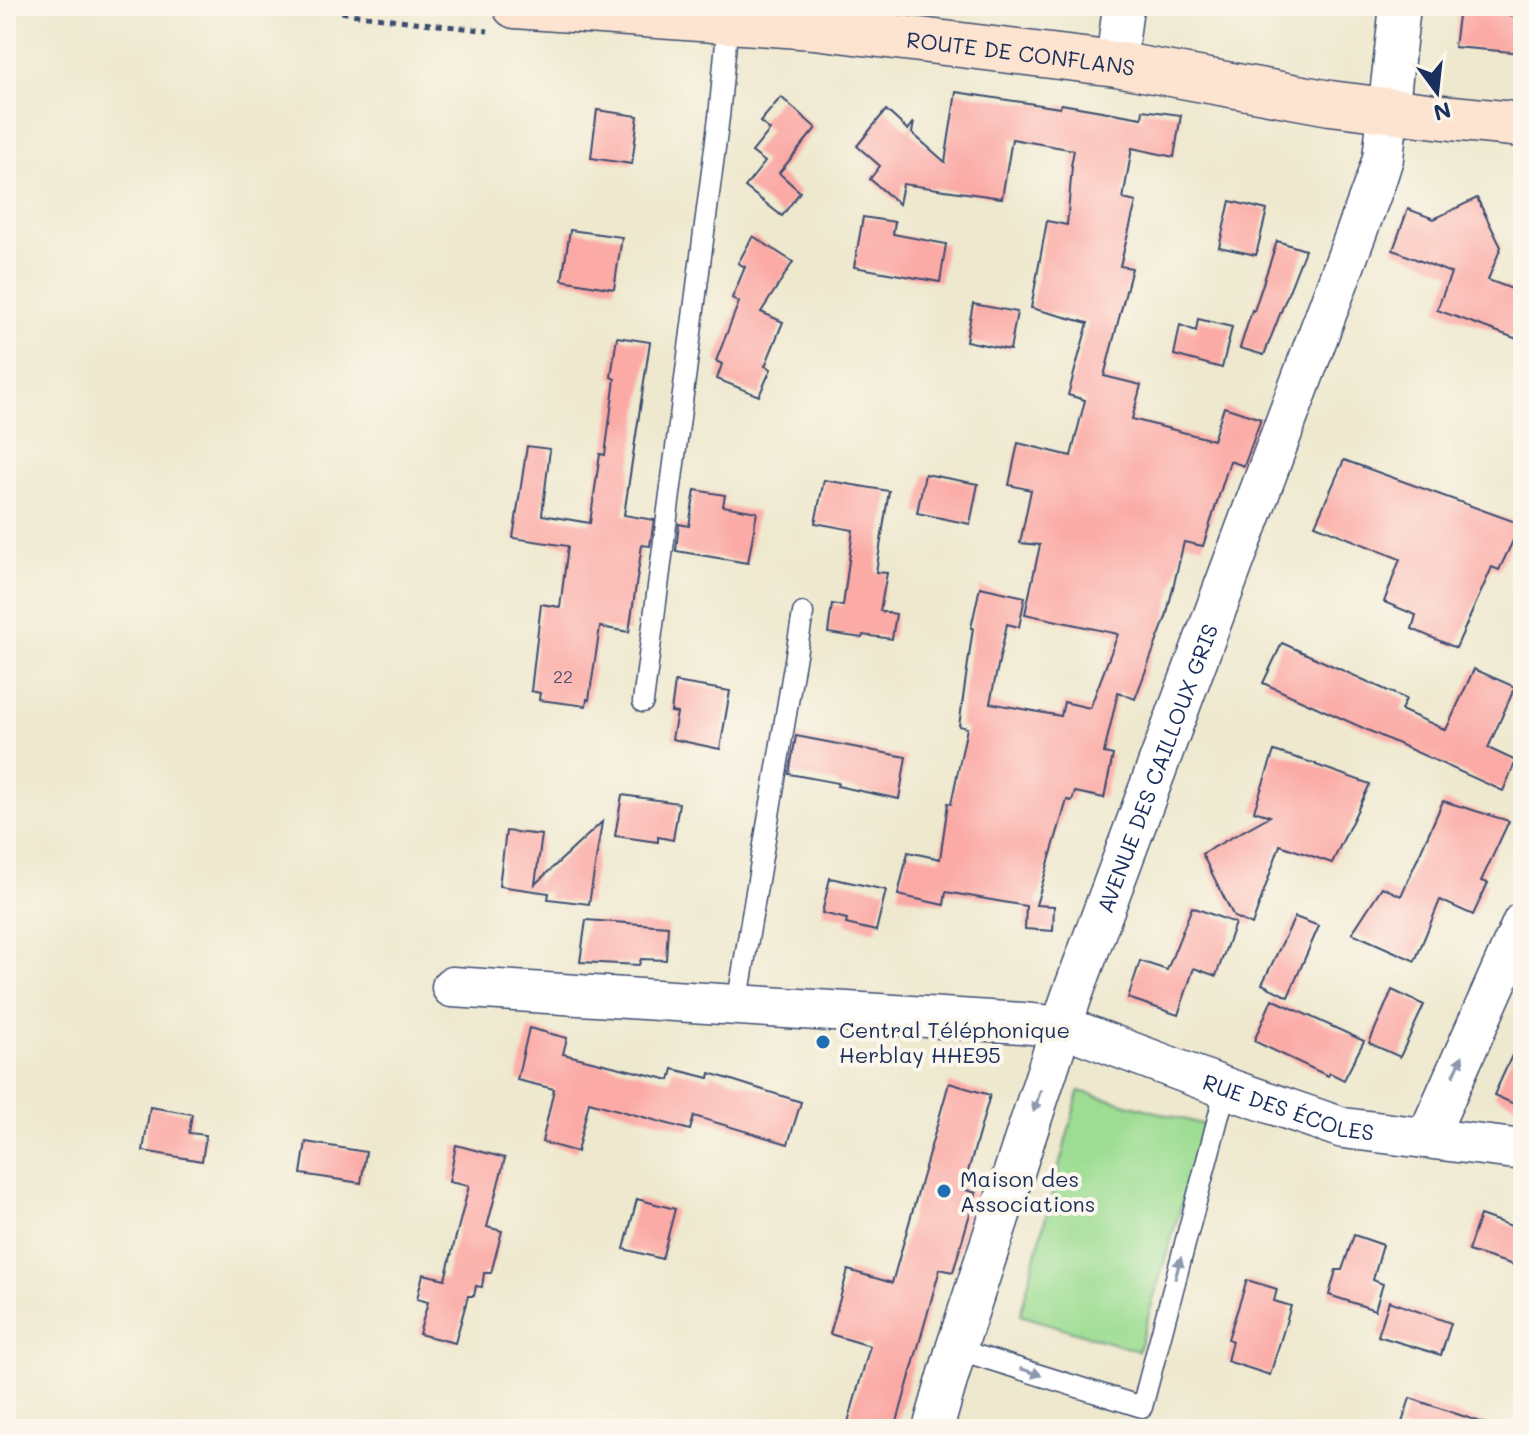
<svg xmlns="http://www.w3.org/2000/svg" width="1529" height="1435" font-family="Mali,sans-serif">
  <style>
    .green { fill: #9ddd93; stroke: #5c8678; stroke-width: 2 }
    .building { fill: #fbaaa6 }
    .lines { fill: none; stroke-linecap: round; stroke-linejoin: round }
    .service-casing { stroke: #3b4b6f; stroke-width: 23 }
    .minor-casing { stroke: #3b4b6f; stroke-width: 43 }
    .secondary-casing { stroke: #3b4b6f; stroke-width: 47 }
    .path { stroke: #3b4b6f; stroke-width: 5; stroke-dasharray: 6 6; stroke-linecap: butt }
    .service { stroke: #fff; stroke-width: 20 }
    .minor { stroke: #fff; stroke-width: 40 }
    .secondary { stroke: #fde4d0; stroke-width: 44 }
    .oneway { fill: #8d97ae }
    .poi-dot { fill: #1f6fb2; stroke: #fbf7ec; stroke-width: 3 }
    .labels { text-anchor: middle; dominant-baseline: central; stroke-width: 8; stroke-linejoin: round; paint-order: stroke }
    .number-label { font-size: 18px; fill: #534e70 }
    .street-label { font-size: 22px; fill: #1b2f5e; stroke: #fbf7ec }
    .poi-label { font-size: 22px; fill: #1b2f5e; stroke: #fbf7ec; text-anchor: start }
  </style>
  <rect width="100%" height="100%" fill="#fbf7ec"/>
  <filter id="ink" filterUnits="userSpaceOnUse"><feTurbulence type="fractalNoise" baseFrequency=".0125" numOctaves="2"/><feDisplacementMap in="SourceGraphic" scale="16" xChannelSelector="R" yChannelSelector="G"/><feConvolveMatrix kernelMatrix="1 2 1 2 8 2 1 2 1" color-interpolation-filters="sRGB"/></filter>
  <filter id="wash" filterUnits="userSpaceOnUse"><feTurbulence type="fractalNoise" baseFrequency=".006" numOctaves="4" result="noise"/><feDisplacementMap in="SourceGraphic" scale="32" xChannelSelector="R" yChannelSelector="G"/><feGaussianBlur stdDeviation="1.8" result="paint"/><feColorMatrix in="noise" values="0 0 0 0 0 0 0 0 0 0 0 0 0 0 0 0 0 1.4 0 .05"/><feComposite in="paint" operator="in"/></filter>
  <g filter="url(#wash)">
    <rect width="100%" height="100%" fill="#eee8ce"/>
    <!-- green -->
    <polygon class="green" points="1079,1091 1205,1125 1138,1351 1020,1315"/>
    <g id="blocks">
      <!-- building -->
      <g class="building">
        <polygon points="1459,8 1523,17 1523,53 1454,47"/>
        <polygon points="956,92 1060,108 1061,104 1142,118 1143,110 1181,115 1174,157 1132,148 1123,199 1136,202 1120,266 1132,268 1104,376 1141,385 1132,419 1213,440 1224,407 1261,419 1244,466 1230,461 1203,546 1184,542 1166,617 1135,699 1118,692 1104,753 1113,755 1104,798 1075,792 1072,801 1067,800 1036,905 1054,906 1053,931 1025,929 1026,906 946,892 944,905 898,895 908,852 940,859 948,803 951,804 967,728 959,726 973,628 971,628 980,587 1025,597 1019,627 1007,624 990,703 1061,716 1064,702 1090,708 1118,634 1025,614 1040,545 1020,543 1031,490 1009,485 1018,443 1071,456 1085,400 1068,395 1088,323 1031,308 1047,221 1067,225 1072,166 1071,166 1074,150 1012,139 1002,198 903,184 899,204 870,179 880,166 857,146 886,110 908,130 914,122 912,133 945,162"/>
        <polygon points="781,97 816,128 779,173 800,192 782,216 745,187 765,162 752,152 770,130 760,122"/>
        <polygon points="597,110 638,116 632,164 591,158"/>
        <polygon points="1477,198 1501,247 1488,280 1523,293 1523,341 1437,310 1451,273 1393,250 1408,209 1434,219"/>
        <polygon points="1230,201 1267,210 1256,255 1219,247"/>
        <polygon points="863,217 895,222 893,234 946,244 940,282 854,267"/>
        <polygon points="570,230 622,237 614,289 562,280"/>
        <polygon points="753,236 793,262 761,312 783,322 765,366 771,369 759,396 717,379 722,364 716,361 739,302 732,298 745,267 738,263"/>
        <polygon points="1277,241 1305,250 1264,355 1240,348 1252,310 1254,311"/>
        <polygon points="973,304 1017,312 1010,350 966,341"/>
        <polygon points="1198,319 1232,327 1222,368 1174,355 1180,325 1196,331"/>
        <polygon points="617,337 650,342 624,515 654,520 650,546 642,545 629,632 600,627 589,700 587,699 586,706 539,700 540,693 531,691 541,604 560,607 568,546 513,538 527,446 550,449 542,515 590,523 600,454 605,455 615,379 611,377"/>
        <polygon points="1344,460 1521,524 1499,570 1492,567 1456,648 1412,629 1416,615 1384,602 1400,559 1315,525"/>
        <polygon points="925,474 978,484 970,524 917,513"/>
        <polygon points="824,480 889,491 876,572 887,573 880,611 896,614 892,639 863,635 862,638 828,633 832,604 843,606 853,530 815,523"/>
        <polygon points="695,490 725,495 723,506 757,512 748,563 676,551 679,524 689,526"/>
        <polygon points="1282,643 1406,699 1401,710 1446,730 1474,669 1515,687 1488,748 1516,761 1503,791 1263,683"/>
        <polygon points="675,682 730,691 720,749 672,739 677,713 671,712"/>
        <polygon points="796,736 906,757 899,799 837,786 838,783 789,774"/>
        <polygon points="1274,751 1316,764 1316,765 1370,784 1332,863 1280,845 1252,925 1234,917 1202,854 1270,816 1254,811"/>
        <polygon points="622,795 679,803 673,840 658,837 658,842 615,836"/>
        <polygon points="1443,801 1509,821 1481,881 1488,883 1473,915 1440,900 1415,961 1352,933 1382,887 1401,896"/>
        <polygon points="602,822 589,904 548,899 549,893 499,886 506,831 542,835 535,884"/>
        <polygon points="830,878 886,890 876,931 846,924 847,919 822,913"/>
        <polygon points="1192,907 1235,923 1216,976 1194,968 1178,1015 1128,998 1140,961 1167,970"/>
        <polygon points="1295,917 1319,926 1288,997 1262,984"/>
        <polygon points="586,920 668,926 666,960 641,959 639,965 580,962"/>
        <polygon points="1392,990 1424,1005 1400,1057 1369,1043"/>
        <polygon points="1272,999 1364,1041 1344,1080 1330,1073 1328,1076 1254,1041"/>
        <polygon points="529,1028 567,1038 563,1054 670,1080 673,1069 709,1078 710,1073 801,1102 788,1144 694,1116 690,1130 589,1102 577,1152 542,1142 554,1089 517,1080"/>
        <polygon points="1523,1031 1523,1108 1494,1095"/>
        <polygon points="949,1083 990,1095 963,1189 976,1193 953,1272 940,1269 895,1429 846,1429 870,1346 830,1334 848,1270 892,1283"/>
        <polygon points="150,1107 192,1114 189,1133 206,1135 202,1161 143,1151"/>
        <polygon points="306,1142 366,1152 361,1183 301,1174"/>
        <polygon points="456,1145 505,1158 487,1227 502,1231 491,1273 484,1273 482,1287 476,1286 474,1296 468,1296 455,1343 419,1334 428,1302 417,1299 423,1274 445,1279 469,1186 449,1182"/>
        <polygon points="637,1199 675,1209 662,1259 624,1249"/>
        <polygon points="1480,1215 1523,1230 1523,1236 1514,1265 1468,1251"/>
        <polygon points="1354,1235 1383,1245 1373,1280 1383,1284 1375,1310 1329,1295 1336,1270 1342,1270"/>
        <polygon points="1247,1280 1277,1289 1274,1301 1291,1306 1270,1375 1227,1361 1232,1341 1228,1339"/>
        <polygon points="1389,1301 1451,1323 1441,1355 1378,1336"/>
        <polygon points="1410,1398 1489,1425 1488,1429 1400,1429"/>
      </g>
    </g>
  </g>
  <g filter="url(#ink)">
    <use href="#blocks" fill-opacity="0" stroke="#3b4b6f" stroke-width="2"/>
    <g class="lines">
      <!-- service casing -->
      <g class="service-casing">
        <g id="service">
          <polyline points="643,702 719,117 728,21"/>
          <polyline points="737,1005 803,613"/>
          <polyline points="956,1349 1142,1407 1226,1088"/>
        </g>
      </g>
      <!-- minor casing -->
      <g class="minor-casing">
        <g id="minor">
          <polyline points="1116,64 1123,6"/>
          <path id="s1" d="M452 987 1022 1023 1062 1027 1083 1034 1226 1088 1343 1128 1523 1150"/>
          <polyline points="1427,1138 1523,922"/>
          <path id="s2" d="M933 1429 956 1349 1071 998 1376 180 1383 158 1400 6"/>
        </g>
      </g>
      <!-- secondary casing -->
      <g class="secondary-casing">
        <g id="secondary">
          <path id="s3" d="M515 6 814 27 1116 64 1330 103 1452 118 1523 125"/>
        </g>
      </g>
      <!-- path -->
      <polyline class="path" points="306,6 358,15 488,31"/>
      <!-- service -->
      <use href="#service" class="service"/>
      <!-- minor -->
      <use href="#minor" class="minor"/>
      <!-- secondary -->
      <use href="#secondary" class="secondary"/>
    </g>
    <!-- one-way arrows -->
    <defs><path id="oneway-solid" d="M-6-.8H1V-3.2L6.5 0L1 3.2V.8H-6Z" transform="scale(2)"/></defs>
    <g class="oneway">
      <use href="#oneway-solid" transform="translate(1458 1066) rotate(-66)"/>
      <use href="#oneway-solid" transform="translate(1037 1101) rotate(108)"/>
      <use href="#oneway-solid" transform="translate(1178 1268) rotate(-75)"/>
      <use href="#oneway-solid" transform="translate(1031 1372) rotate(18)"/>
    </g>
  </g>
  <!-- markers -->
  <g class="poi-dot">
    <circle cx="823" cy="1042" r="8"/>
    <circle cx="944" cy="1191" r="8"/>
  </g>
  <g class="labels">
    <!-- number labels -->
    <g class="number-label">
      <text x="563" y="676">22</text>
    </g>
    <!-- street labels -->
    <g class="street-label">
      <text stroke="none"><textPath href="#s3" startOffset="508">ROUTE DE CONFLANS</textPath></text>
      <text stroke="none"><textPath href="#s2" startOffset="698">AVENUE DES CAILLOUX GRIS</textPath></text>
      <text stroke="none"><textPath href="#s1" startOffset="852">RUE DES ÉCOLES</textPath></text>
    </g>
    <!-- poi labels -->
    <g class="poi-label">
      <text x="839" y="1029">Central Téléphonique<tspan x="839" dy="25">Herblay HHE95</tspan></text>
      <text x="960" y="1178">Maison des<tspan x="960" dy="25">Associations</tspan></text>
    </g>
  </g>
  <!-- margin -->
  <rect width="1529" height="1435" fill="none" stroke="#fbf7ec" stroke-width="32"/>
  <!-- north arrow -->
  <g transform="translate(1437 92) rotate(165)" stroke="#fbf7ec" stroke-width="6" paint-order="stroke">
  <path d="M0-6L14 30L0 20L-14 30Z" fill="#1b2f5e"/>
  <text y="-12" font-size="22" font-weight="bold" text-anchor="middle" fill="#1b2f5e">N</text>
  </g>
</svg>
